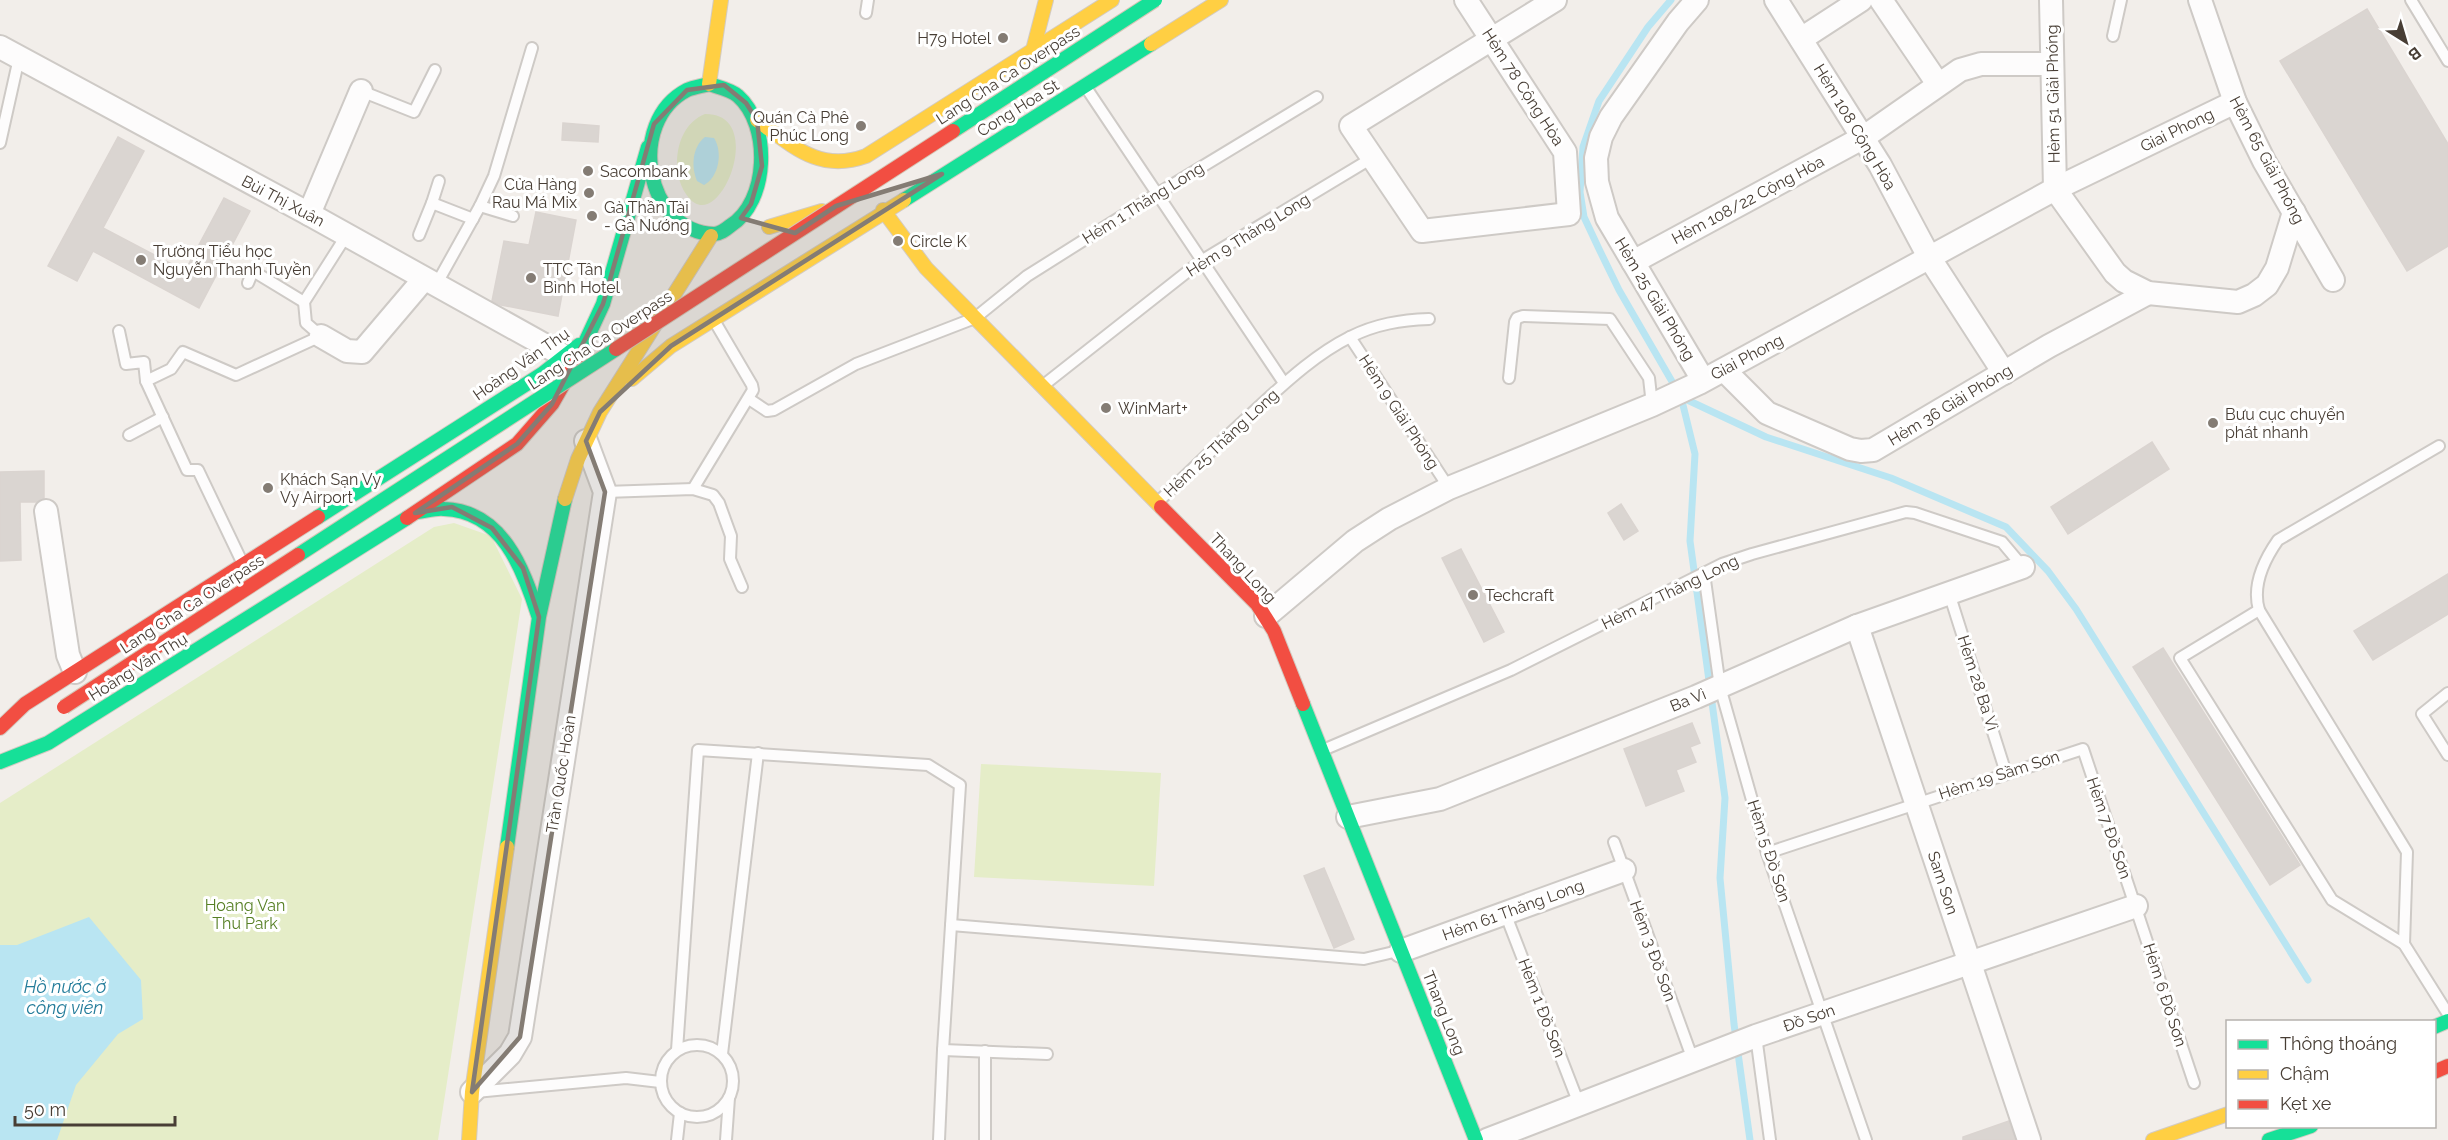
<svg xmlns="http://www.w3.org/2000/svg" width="2448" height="1140" font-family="Raleway,sans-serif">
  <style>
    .green { fill: #e5edc8 }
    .water { fill: #b9e5f2 }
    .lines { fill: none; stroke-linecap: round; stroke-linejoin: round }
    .stream { stroke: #b9e5f2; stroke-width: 7 }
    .building { fill: #dad5d1; stroke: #dad4d0; stroke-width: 1.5 }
    .lane-casing { stroke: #cecac6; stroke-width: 14 }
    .street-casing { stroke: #cecac6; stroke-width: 26 }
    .fast-casing { stroke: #d3cbc2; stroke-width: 16 }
    .slow-casing { stroke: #d3cbc2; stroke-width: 16 }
    .jam-casing { stroke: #d3cbc2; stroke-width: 16 }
    .lane { stroke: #fdfcfc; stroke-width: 10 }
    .street { stroke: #fdfcfc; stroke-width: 22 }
    .fast { stroke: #16e098; stroke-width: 14 }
    .slow { stroke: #ffcf43; stroke-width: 14 }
    .jam { stroke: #f24e42; stroke-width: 14 }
    .fast-bridge-casing { stroke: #d5c6b6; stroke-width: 16; stroke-linecap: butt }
    .jam-bridge-casing { stroke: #d5c6b6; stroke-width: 16; stroke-linecap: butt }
    .fast-bridge { stroke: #16e098; stroke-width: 14 }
    .jam-bridge { stroke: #f24e42; stroke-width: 14 }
    .marked { fill: #847c74; fill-opacity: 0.2; stroke: #847c74; stroke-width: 4.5; stroke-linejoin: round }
    .poi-dot { fill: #847c74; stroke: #fff; stroke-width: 2 }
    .labels { text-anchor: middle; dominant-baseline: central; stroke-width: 6; stroke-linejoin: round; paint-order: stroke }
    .poi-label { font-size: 16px; fill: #483e35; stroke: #fff; text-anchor: start }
    .street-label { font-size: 16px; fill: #483e35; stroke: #fff }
    .park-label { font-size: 16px; fill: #567f24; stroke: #fff }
    .water-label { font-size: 18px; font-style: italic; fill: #237c9a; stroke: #fff }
  </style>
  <rect width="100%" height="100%" fill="#f2eeea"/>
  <!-- green -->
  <g class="green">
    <path d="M705 114C768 113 720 235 689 198 669 175 674 126 705 114Z"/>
    <polygon points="454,523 491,536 522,599 438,1140 0,1140 0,803 434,527"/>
    <polygon points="981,764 1161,773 1154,886 974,877"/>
  </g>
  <!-- water -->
  <g class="water">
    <path d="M705 137 714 138C723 152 719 177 704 185L697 181C691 167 692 147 705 137Z"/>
    <polygon points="89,917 141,980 143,1019 118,1034 76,1085 57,1140 0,1140 0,945 17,945"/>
  </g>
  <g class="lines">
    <!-- stream -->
    <g class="stream">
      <polyline points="1671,0 1648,27 1599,101 1583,147 1580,192 1584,217 1599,249 1619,290 1681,397 1695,454 1690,541 1725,798 1720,878 1734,1024 1750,1140"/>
      <polyline points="1681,397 1766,437 1891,478 2006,527 2048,571 2076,609 2308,980"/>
    </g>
  </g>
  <!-- building -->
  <g class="building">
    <polygon points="2367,9 2448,144 2448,246 2407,271 2280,61"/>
    <polygon points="563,123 599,126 598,142 562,140"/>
    <polygon points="118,137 144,151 103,228 185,271 224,198 250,211 199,308 93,251 77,281 48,266"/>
    <polygon points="536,212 576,220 558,316 501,305 492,301 504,241 529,245"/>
    <polygon points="2152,442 2169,469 2068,534 2051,507"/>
    <polygon points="44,471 44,498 37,502 20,502 21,560 0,561 0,472"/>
    <polygon points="1621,504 1638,531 1624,540 1608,513"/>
    <polygon points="1461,549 1504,632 1484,642 1442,558"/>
    <polygon points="2448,574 2448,614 2373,660 2354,631"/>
    <polygon points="2163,648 2300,865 2270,885 2133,667"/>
    <polygon points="1692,723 1700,743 1690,747 1696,762 1676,770 1684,791 1646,806 1624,749"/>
    <polygon points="1324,868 1354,939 1334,948 1304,876"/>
    <polygon points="2009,1121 2015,1140 1963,1140 1963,1137"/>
  </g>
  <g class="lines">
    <!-- lane casing -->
    <g class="lane-casing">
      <g id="lane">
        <polyline points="2411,0 2448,61"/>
        <polyline points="866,13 868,0"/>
        <polyline points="2113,36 2121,0"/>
        <polyline points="1087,89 1284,383"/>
        <polyline points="361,91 414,112 435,70"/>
        <polyline points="0,143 19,58"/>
        <polyline points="432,203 439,181"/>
        <polyline points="480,206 513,216"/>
        <polyline points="419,235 432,203 473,219"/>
        <polyline points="248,283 253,271 304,302"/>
        <polyline points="436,285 480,206 494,176 532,48"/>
        <polyline points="119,331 126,364 144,362 146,381 187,470 198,470 242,562"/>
        <polyline points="1350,337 1449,488"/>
        <polyline points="1509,378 1515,322 1517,318 1523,316 1610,319 1649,378 1652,405"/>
        <polyline points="146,381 171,369 183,352 236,375 321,336 306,323 304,302 346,236"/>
        <polyline points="1045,384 1201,261 1372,158"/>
        <polyline points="749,399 767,411 774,410 856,364 975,318 1027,276 1157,194 1317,97"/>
        <polyline points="129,435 163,417"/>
        <polyline points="693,489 753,390 752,385 715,322"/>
        <polyline points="605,492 693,489 713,495 719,503 731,536 730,559 742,587"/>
        <path d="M1160 500C1194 467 1228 435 1263 403 1289 379 1318 353 1350 337 1376 324 1401 320 1429 319"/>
        <polyline points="1704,573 1720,687 1767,853 1866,1140"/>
        <polyline points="1949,593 2006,773"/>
        <polyline points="2259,610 2180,658 2332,900 2404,944 2448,1014"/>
        <polyline points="2448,693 2422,714 2448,755"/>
        <polyline points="1323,750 1511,670 1722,564 1752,554 1906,512 1915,513 2002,542 2023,567"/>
        <polyline points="1614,842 1693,1060"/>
        <polyline points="1767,853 2083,749 2194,1083"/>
        <polyline points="1505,913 1579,1104"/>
        <polyline points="951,925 1364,959 1398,951"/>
        <path d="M2404 944 2407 852 2259 610C2252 586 2264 560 2278 540L2439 446"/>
        <polyline points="1756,1036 1770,1140"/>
        <circle cx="697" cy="1081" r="36"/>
        <polyline points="677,1050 698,750 928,765 960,785 943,1050 939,1140"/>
        <polyline points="943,1050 1047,1054"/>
        <polyline points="722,1054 758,753"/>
        <polyline points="476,1092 626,1078 660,1082"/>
        <polyline points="677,1140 680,1113"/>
        <polyline points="726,1140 729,1098"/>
        <polyline points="985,1140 985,1051"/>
      </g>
    </g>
    <!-- street casing -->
    <g class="street-casing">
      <g id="street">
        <polyline points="1466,0 1565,152 1569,214 1422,231 1351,126 1555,0"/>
        <polyline points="1697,0 1678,22 1611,117 1601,137 1596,158 1597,182 1607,218 1703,380"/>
        <polyline points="1776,0 1880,165 1929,257 2004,373"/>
        <polyline points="1881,0 1938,84"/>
        <polyline points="2051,0 2055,189 2115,273 2124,281 2148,293 2238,302 2254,295 2267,285 2277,268 2294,212"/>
        <polyline points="2200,0 2235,102 2264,161 2333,280"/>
        <polyline points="1801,39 1861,0"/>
        <polyline points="0,47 309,214 566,357"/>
        <polyline points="309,214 361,91"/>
        <polyline points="1633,262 1864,137 1960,70 1981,64 2052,64"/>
        <polyline points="321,336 347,351 362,352 424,279"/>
        <polyline points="1724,370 1767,413 1850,449 1861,451 1873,450 2049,346 2148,293"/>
        <polyline points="46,511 68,655 75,672"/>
        <polyline points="1266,616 1355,541 1389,519 1449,488 1652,405 1699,383 2055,189 2235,102"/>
        <polyline points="1857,626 2029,1140"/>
        <polyline points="1348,817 1440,799 1696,697 1857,626 2023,567"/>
        <polyline points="1401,951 1624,870"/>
        <polyline points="472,1092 510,1054 520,1037 605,492 586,441"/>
        <polyline points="1487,1140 1756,1036 2136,906"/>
      </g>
    </g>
    <!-- fast casing -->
    <g class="fast-casing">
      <g id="fast">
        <path d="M709 84C718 87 732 90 738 96 771 125 769 202 730 226 725 230 720 234 714 234 645 232 626 122 687 90 694 87 702 86 709 84Z"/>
        <polyline points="904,200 1151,44"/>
        <polyline points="576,362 603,304 648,147"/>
        <path d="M417 512C426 511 436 508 444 509 502 511 523 568 538 615"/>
        <polyline points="318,517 542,374 579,345"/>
        <polyline points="1303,704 1476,1140"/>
        <polyline points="0,762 48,743 407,518"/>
        <polyline points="507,847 539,617 565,499"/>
        <polyline points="2434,1027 2448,1021"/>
        <polyline points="2269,1140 2311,1126"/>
      </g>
    </g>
    <!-- slow casing -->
    <g class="slow-casing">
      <g id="slow">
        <polyline points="1151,44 1221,0"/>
        <polyline points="1033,50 1046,0"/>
        <polyline points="709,84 721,0"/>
        <path d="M757 120C793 146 819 173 866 156L1112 0"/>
        <polyline points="883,210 926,268 1161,507"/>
        <polyline points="769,227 822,211"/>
        <polyline points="632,379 671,346 904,200"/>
        <polyline points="565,499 578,459 600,412 711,236"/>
        <polyline points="469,1140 472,1092 507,847"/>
        <polyline points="2153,1140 2228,1114"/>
      </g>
    </g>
    <!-- jam casing -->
    <g class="jam-casing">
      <g id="jam">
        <polyline points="1161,507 1257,604 1274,631 1303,704"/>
        <polyline points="407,518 517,444 552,404 576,362"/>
        <polyline points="0,728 25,704 318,517"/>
        <polyline points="2434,1072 2448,1066"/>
      </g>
    </g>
    <!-- lane -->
    <use href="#lane" class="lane"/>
    <!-- street -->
    <use href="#street" class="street"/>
    <!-- fast -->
    <use href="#fast" class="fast"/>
    <!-- slow -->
    <use href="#slow" class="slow"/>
    <!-- jam -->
    <use href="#jam" class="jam"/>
    <!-- fast-bridge casing -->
    <g class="fast-bridge-casing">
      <g id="fast-bridge">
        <polyline points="953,131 1155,0"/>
        <polyline points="298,555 616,349"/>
      </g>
    </g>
    <!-- jam-bridge casing -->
    <g class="jam-bridge-casing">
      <g id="jam-bridge">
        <polyline points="616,349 953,131"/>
        <polyline points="64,707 298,555"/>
      </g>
    </g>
    <!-- fast-bridge -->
    <use href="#fast-bridge" class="fast-bridge"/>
    <!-- jam-bridge -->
    <use href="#jam-bridge" class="jam-bridge"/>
  </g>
  <!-- marked area -->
  <path class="marked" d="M724 85 746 103 757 120 762 166 751 204 741 218 795 233 836 206 942 174 671 346 600 412 586 441 605 492 520 1037 472 1092 539 617 523 568 492 528 452 507 415 513 517 444 552 404 603 304 654 124 687 90Z"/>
  <!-- markers -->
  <g class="poi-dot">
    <circle cx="1003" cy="38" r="6"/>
    <circle cx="861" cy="126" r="6"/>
    <circle cx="588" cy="171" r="6"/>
    <circle cx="589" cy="193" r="6"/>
    <circle cx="592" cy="216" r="6"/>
    <circle cx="898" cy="241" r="6"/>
    <circle cx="141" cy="260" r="6"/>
    <circle cx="531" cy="278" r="6"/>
    <circle cx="1106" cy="408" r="6"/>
    <circle cx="2213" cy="423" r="6"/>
    <circle cx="268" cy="488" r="6"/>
    <circle cx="1473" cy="595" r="6"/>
  </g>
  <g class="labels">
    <!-- poi labels -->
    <g class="poi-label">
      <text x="991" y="38" text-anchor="end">H79 Hotel</text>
      <text x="849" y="117" text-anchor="end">Quán Cà Phê<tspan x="849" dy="18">Phúc Long</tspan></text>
      <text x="600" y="171">Sacombank</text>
      <text x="577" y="184" text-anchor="end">Cửa Hàng<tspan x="577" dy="18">Rau Má Mix</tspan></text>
      <text x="604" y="207">Gà Thần Tài<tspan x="604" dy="18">- Gà Nướng</tspan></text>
      <text x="910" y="241">Circle K</text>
      <text x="153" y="251">Trường Tiểu học<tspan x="153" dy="18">Nguyễn Thanh Tuyền</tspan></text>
      <text x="543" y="269">TTC Tân<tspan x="543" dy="18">Bình Hotel</tspan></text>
      <text x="1118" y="408">WinMart+</text>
      <text x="2225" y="414">Bưu cục chuyển<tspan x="2225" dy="18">phát nhanh</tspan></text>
      <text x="280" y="479">Khách Sạn Vy<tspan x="280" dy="18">Vy Airport</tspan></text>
      <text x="1485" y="595">Techcraft</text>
    </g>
    <!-- street labels -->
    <g class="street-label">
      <text transform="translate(1008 75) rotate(-33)">Lang Cha Ca Overpass</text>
      <text transform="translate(1523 87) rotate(57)">Hẻm 78 Cộng Hòa</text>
      <text transform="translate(2053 94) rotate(-91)">Hẻm 51 Giải Phóng</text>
      <text transform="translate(1018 108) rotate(-32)">Cong Hoa St</text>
      <text transform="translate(1855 127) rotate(59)">Hẻm 108 Cộng Hòa</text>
      <text transform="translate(2177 130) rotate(-26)">Giai Phong</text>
      <text transform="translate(2267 160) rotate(62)">Hẻm 65 Giải Phóng</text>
      <text transform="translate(1748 200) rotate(-28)">Hẻm 108/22 Cộng Hòa</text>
      <text transform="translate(283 201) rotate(28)">Bùi Thị Xuân</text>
      <text transform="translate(1143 203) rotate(-32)">Hẻm 1 Thăng Long</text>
      <text transform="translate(1248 235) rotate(-32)">Hẻm 9 Thăng Long</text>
      <text transform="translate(1655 299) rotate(59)">Hẻm 25 Giải Phóng</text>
      <text transform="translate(600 340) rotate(-33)">Lang Cha Ca Overpass</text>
      <text transform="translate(1747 357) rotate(-28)">Giai Phong</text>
      <text transform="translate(521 364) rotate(-35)">Hoàng Văn Thụ</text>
      <text transform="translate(1950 405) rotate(-31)">Hẻm 36 Giải Phóng</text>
      <text transform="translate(1399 412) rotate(57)">Hẻm 9 Giải Phóng</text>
      <text transform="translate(1221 443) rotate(-43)">Hẻm 25 Thăng Long</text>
      <text transform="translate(1243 568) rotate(47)">Thang Long</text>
      <text transform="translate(1670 592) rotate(-26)">Hẻm 47 Thăng Long</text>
      <text transform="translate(192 604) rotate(-33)">Lang Cha Ca Overpass</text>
      <text transform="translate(138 667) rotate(-32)">Hoàng Văn Thụ</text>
      <text transform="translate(1978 683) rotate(72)">Hẻm 28 Ba Vì</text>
      <text transform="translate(1688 700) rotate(-22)">Ba Vì</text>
      <text transform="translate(561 774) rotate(-81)">Trần Quốc Hoàn</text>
      <text transform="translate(1999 775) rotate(-18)">Hẻm 19 Sầm Sơn</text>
      <text transform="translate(2109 828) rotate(71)">Hẻm 7 Đồ Sơn</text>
      <text transform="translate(1769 851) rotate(72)">Hẻm 5 Đồ Sơn</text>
      <text transform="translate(1943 883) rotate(72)">Sam Son</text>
      <text transform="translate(1513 910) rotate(-20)">Hẻm 61 Thăng Long</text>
      <text transform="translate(1653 951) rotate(70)">Hẻm 3 Đồ Sơn</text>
      <text transform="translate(2165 995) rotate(72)">Hẻm 6 Đồ Sơn</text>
      <text transform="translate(1542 1008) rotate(69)">Hẻm 1 Đồ Sơn</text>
      <text transform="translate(1444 1013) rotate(68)">Thang Long</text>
      <text transform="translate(1809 1018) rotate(-19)">Đồ Sơn</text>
    </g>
    <!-- park labels -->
    <g class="park-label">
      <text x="245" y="905">Hoang Van<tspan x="245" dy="18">Thu Park</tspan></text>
    </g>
    <!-- water labels -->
    <g class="water-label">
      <text x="65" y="986">Hồ nước ở<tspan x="65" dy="21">công viên</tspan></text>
    </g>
  </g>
  <!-- legend -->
  <rect x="2226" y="1020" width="210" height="108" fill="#ffffff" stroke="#b6b2ae" stroke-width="1.5"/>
  <rect x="2238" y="1040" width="30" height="9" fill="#16e098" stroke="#b6b2ae" stroke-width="1.5"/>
  <text x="2280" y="1050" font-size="18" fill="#483e35">Thông thoáng</text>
  <rect x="2238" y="1070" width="30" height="9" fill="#ffcf43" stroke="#b6b2ae" stroke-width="1.5"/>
  <text x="2280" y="1080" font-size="18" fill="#483e35">Chậm</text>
  <rect x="2238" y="1100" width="30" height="9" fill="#f24e42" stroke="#b6b2ae" stroke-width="1.5"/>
  <text x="2280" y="1110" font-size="18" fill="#483e35">Kẹt xe</text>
  <!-- north arrow -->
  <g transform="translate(2406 42) rotate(143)" stroke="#ffffff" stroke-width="4.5" paint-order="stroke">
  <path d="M0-4.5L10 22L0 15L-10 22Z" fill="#483e35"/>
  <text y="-9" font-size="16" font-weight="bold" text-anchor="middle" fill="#483e35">B</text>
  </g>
  <!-- scale -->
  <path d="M15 1116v9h160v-9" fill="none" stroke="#483e35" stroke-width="3"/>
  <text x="24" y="1116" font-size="18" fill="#483e35" stroke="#ffffff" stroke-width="4.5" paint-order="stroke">50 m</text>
</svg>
